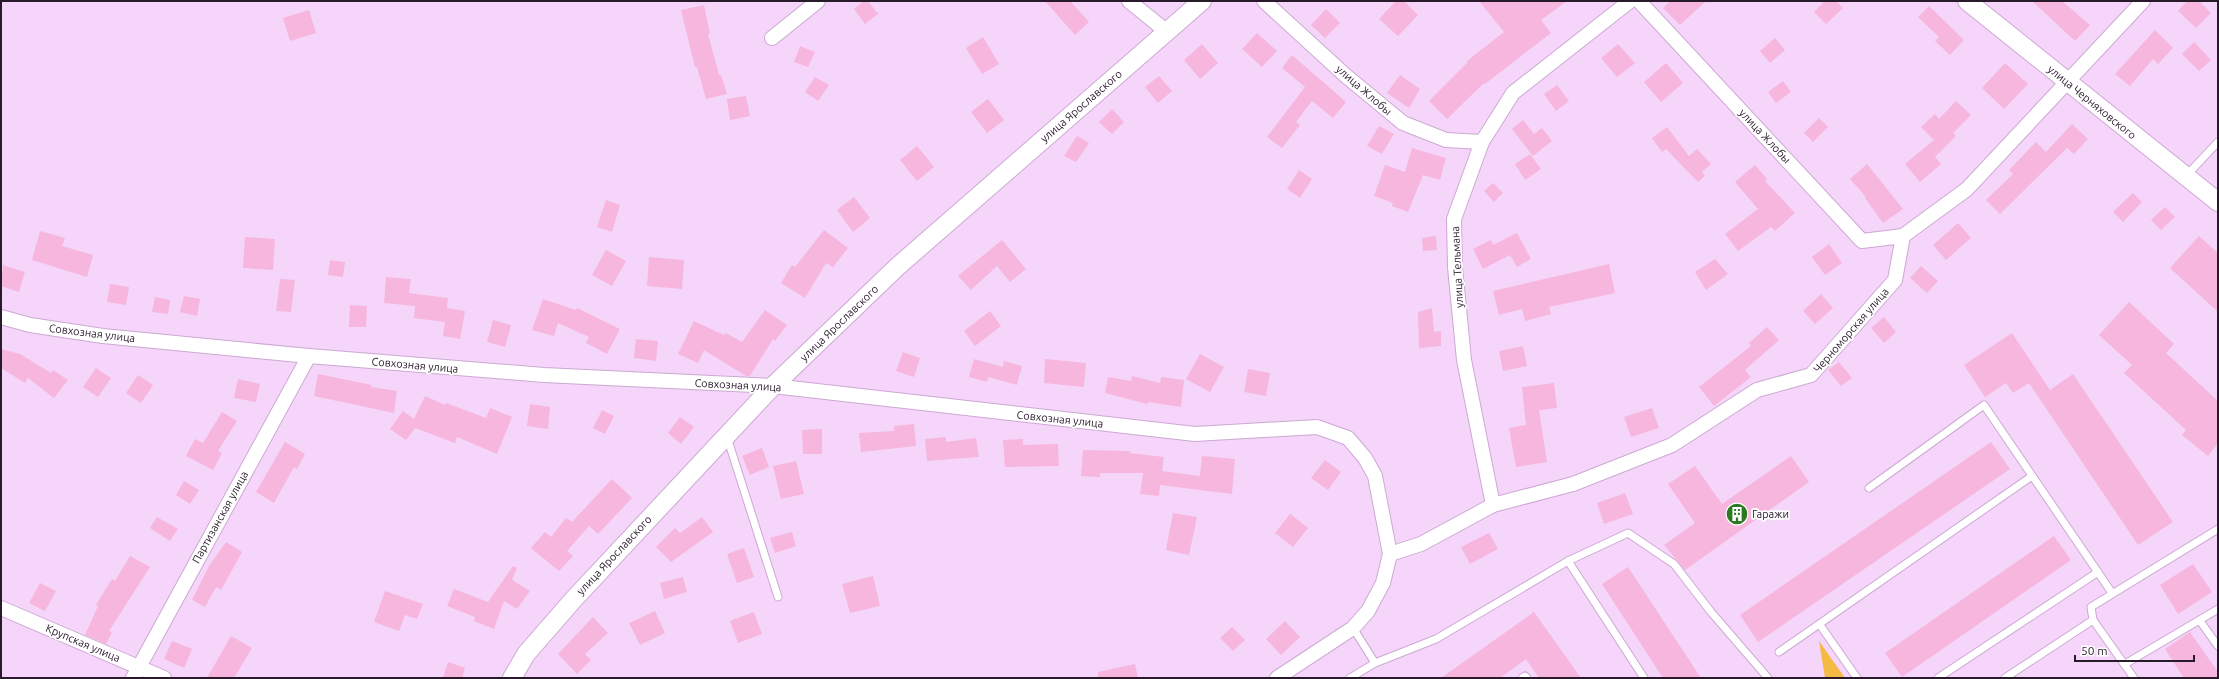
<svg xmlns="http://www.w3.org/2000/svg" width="2219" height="679" font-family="Ubuntu,sans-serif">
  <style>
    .green { fill: #f5ba43 }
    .building { fill: #f6b6dd }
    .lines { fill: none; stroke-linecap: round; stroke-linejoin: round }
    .service-casing { stroke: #cda8d3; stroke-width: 9 }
    .minor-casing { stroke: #cda8d3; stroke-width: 16 }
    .tertiary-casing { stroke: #cda8d3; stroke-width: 20 }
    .service { stroke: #fff; stroke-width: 7 }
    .minor { stroke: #fff; stroke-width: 14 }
    .tertiary { stroke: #fff; stroke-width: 18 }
    .labels { text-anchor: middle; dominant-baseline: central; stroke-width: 3.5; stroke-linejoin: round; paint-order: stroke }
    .street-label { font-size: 11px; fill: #281a2a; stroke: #fff }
    .poi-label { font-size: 11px; fill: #281a2a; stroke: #fff; text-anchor: start }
  </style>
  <rect width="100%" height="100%" fill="#f5d6fa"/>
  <!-- green -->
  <polygon class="green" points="1819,641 1845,678 1825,678"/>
  <!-- building -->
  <g class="building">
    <polygon points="864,1 868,1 878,14 865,24 854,9"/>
    <polygon points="1045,1 1070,1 1089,22 1075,35"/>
    <polygon points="1396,1 1404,1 1418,15 1398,36 1379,19"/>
    <polygon points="1479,1 1567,1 1541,20 1551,33 1485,84 1484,83 1447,119 1429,101 1468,62 1467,61 1504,32"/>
    <polygon points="1670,1 1706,1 1680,25 1663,8"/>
    <polygon points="1825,1 1836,1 1843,8 1826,24 1814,12"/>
    <polygon points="2032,1 2062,1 2090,25 2075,41"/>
    <polygon points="2187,1 2199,1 2211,13 2196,28 2178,11"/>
    <polygon points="704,5 710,33 708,34 719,75 721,75 727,94 706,99 697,67 695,67 681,10"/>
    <polygon points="1929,6 1964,40 1950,55 1935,41 1939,37 1918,17"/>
    <polygon points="1326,9 1340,23 1325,38 1311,25"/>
    <polygon points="309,10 316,33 290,41 283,18"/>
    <polygon points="2155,30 2173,48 2158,64 2153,59 2130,86 2115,74"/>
    <polygon points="1257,33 1277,51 1262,67 1242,49"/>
    <polygon points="983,37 999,64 982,74 966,48"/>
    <polygon points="1775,38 1785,50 1770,63 1760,51"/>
    <polygon points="2194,42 2211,60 2199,71 2182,54"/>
    <polygon points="1202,44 1218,63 1200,79 1184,60"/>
    <polygon points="1618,44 1635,63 1617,77 1601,58"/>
    <polygon points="800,46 815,52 808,67 794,62"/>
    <polygon points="1292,55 1346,102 1333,118 1312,101 1296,122 1300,125 1282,148 1267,137 1305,87 1282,68"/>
    <polygon points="1666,63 1683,83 1661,102 1644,82"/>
    <polygon points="2005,63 2028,84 2004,109 1982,88"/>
    <polygon points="1400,75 1420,89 1409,108 1387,93"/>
    <polygon points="1159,76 1172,91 1158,103 1145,87"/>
    <polygon points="815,77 829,85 818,101 805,92"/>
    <polygon points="1783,81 1791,92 1776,103 1768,92"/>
    <polygon points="1557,85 1569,101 1556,111 1544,94"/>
    <polygon points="746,96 750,116 730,120 727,99"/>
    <polygon points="988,99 1004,120 987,133 971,112"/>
    <polygon points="1956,101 1971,115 1953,133 1956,136 1935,157 1941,164 1920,182 1905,164 1934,140 1921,127 1935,114 1939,119"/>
    <polygon points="1112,109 1124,122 1112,134 1099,122"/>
    <polygon points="1819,118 1828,127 1813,142 1804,133"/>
    <polygon points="1523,120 1534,134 1542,128 1552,141 1533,156 1512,129"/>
    <polygon points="2072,124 2088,139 2074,154 2067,148 2000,214 1986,200 2013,174 2009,170 2036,142 2046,152"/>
    <polygon points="1379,126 1394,134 1382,154 1367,146"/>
    <polygon points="1667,127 1689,156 1697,149 1711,164 1702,172 1705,176 1698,182 1666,149 1662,152 1652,138"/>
    <polygon points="1077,136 1089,143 1076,162 1064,156"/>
    <polygon points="917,146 934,167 917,181 900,160"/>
    <polygon points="1412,148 1446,158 1440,180 1423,175 1408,212 1392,206 1393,203 1374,196 1385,165 1405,172"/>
    <polygon points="1530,154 1541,169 1525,180 1515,164"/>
    <polygon points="1867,164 1903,209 1883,223 1865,198 1866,197 1850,179"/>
    <polygon points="1755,165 1767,179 1765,181 1795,213 1775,231 1771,227 1738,251 1725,234 1758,209 1735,182"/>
    <polygon points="1299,170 1312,179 1300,198 1287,189"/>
    <polygon points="1493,183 1503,193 1494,202 1484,191"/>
    <polygon points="2133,193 2142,202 2123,222 2113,212"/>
    <polygon points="854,197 870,218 853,232 837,210"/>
    <polygon points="606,200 620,205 612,232 597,227"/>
    <polygon points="2165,207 2175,217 2161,230 2151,220"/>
    <polygon points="1958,223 1971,238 1946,260 1933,245"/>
    <polygon points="824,230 848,248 833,267 826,263 805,298 781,283 792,265 795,267"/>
    <polygon points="40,231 65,238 62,246 93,255 87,277 32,260"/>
    <polygon points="1517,233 1531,259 1517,267 1510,255 1483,269 1473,249 1491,240 1493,245"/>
    <polygon points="1436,236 1437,250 1423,251 1422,238"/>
    <polygon points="2199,236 2218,253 2218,312 2170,268"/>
    <polygon points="245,237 275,239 273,270 243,268"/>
    <polygon points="1002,240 1026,269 1010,282 997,266 971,290 958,276"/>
    <polygon points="1829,244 1842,263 1825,275 1812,257"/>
    <polygon points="606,250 626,261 612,286 592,275"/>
    <polygon points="649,257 684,260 682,289 647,286"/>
    <polygon points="1715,259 1728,274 1706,290 1695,272"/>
    <polygon points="330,260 345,262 343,277 328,275"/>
    <polygon points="1609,264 1615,293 1549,307 1551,314 1525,321 1522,309 1499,315 1493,291"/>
    <polygon points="3,265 25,272 19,292 1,286"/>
    <polygon points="1921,266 1938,281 1927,293 1910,278"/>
    <polygon points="386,277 411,279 409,293 448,298 447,308 465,311 460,339 443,336 445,322 414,318 415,306 384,303"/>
    <polygon points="280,279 295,280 291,312 276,311"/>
    <polygon points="110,284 129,287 126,305 107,302"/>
    <polygon points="1821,294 1833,308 1815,324 1803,311"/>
    <polygon points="184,296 200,299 197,316 180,312"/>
    <polygon points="155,297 170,300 168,314 152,312"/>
    <polygon points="543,299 576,310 577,308 620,329 607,354 586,343 589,337 558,323 554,336 532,330"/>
    <polygon points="2129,302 2174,344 2166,353 2218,401 2218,443 2208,456 2182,435 2186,430 2124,373 2132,365 2099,335"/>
    <polygon points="350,305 367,306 366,327 349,327"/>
    <polygon points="1432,308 1434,332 1441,331 1441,346 1419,348 1418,312"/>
    <polygon points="765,310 787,325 775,341 773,339 750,376 746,376 704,350 698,363 678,354 694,321 724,335 726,333 742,342"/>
    <polygon points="990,311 1001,326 975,346 964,331"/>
    <polygon points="1884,317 1896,332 1884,343 1871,328"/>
    <polygon points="493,320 511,325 505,347 487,342"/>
    <polygon points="1767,327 1779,340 1745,370 1751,377 1714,406 1699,387 1751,346 1749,343"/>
    <polygon points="2012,333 2050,390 2073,374 2173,522 2138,545 2029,383 2013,393 2006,383 1985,397 1964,365"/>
    <polygon points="636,339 658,341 656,361 634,358"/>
    <polygon points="1523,346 1527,366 1503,371 1499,351"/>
    <polygon points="1,349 20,354 51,373 53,370 68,380 54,398 28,378 25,383 1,368"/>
    <polygon points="903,352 920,358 914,377 896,371"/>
    <polygon points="1200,354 1224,367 1210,392 1186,379"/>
    <polygon points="974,359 1003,367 1004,361 1022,366 1017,385 988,377 987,382 969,377"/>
    <polygon points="1045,359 1086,363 1084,387 1044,383"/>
    <polygon points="1839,362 1852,378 1841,386 1828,370"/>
    <polygon points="96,368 111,378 98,397 83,387"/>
    <polygon points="1248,369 1270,373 1266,396 1244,392"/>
    <polygon points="318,374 372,385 371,387 397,391 394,413 314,396"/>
    <polygon points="138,375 153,385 141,403 126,393"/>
    <polygon points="1132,376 1160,383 1161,377 1184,380 1181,407 1148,402 1147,404 1105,393 1108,377 1131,381"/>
    <polygon points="238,379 260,384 256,402 234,398"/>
    <polygon points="1554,383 1557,408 1539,410 1547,462 1516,467 1509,428 1526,425 1522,387"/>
    <polygon points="425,396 445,405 446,403 486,418 490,408 512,417 497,454 457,437 455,443 415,428 406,440 390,429 403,411 414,419"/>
    <polygon points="530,404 550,407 548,429 527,426"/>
    <polygon points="1652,408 1659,428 1631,437 1624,417"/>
    <polygon points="602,410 614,416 605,434 593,428"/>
    <polygon points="222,412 237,421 218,451 222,453 213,470 186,456 195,439 203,443"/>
    <polygon points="680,417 694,427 681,444 668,433"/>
    <polygon points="914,424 916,446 861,452 859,433 894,431 894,426"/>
    <polygon points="822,429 822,454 803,454 802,430"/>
    <polygon points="946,437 946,442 976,438 979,457 927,461 925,439"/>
    <polygon points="1023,439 1023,445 1058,444 1059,466 1005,467 1003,440"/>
    <polygon points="285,442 305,454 297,469 294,467 274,503 256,492"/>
    <polygon points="1991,442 2010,469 1758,642 1740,615"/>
    <polygon points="762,448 769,467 750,475 742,456"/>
    <polygon points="1083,450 1130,451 1130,453 1164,457 1162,471 1200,476 1202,456 1235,459 1232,494 1160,485 1159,496 1140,494 1143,473 1100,473 1100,477 1081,476"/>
    <polygon points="1791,456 1809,482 1685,570 1664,545 1695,523 1668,484 1695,466 1722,504"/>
    <polygon points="1325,460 1341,472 1328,490 1311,478"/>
    <polygon points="796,461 804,494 781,499 773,466"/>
    <polygon points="612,479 632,498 598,534 589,526 567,551 573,556 559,571 531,548 545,532 551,537 566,518 572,522"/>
    <polygon points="184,481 199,490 190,504 176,495"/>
    <polygon points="1625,493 1633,514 1604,524 1597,503"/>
    <polygon points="1173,513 1197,517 1189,555 1166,550"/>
    <polygon points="1290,514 1308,528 1293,547 1275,533"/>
    <polygon points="157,517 178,529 170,541 150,528"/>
    <polygon points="702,517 713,532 671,562 656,547 675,528 680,533"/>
    <polygon points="792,532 796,546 775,553 770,538"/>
    <polygon points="1489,533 1498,549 1470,564 1461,547"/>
    <polygon points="2054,536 2071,560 1902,677 1885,653"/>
    <polygon points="226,542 242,552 221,590 216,587 205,607 192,600 209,566"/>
    <polygon points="744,548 754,577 737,583 727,554"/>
    <polygon points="130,556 150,567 109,631 112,632 106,644 85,635 98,606 96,605 112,579 115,581"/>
    <polygon points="2193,564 2212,592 2178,614 2160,585"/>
    <polygon points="513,566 517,568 512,580 530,591 517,609 504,601 494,629 474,621 475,617 447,606 454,589 488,602"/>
    <polygon points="1628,567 1701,678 1663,678 1602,584"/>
    <polygon points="873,576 880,606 850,613 842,584"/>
    <polygon points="683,577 687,592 664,599 660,583"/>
    <polygon points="40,583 56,591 45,611 29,603"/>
    <polygon points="385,591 423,604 417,619 405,615 399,631 374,622"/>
    <polygon points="655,611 665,633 640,645 629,623"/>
    <polygon points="754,612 762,634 738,643 730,621"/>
    <polygon points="1534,612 1581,678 1539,678 1526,659 1500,678 1441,678"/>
    <polygon points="593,617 608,633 585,654 591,660 577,674 558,654"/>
    <polygon points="1285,621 1300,637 1281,655 1266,639"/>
    <polygon points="1232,627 1245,640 1233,651 1220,638"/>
    <polygon points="2190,632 2218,672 2218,678 2184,678 2165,649"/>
    <polygon points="231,636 252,648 234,678 207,678"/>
    <polygon points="172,641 192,649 184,668 164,659"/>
    <polygon points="448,662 465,668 462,678 443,678"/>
    <polygon points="1135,664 1138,678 1098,678 1098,672"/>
  </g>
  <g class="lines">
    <!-- service casing -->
    <g class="service-casing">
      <g id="service">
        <polyline points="2186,176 2218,142"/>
        <polyline points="727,437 778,597"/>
        <polyline points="1869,488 1984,405 2112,593"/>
        <polyline points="1568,561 1644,678"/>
        <polyline points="2200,621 2218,646"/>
        <polyline points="1820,625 1857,678"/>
        <polyline points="1353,628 1375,663"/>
        <polyline points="1779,652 2032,476"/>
        <polyline points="2125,664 2218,609"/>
        <polyline points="1350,678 1375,663 1436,639 1568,561 1628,533 1674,564 1711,612 1768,678"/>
        <polyline points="1522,678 1525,676 1527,678"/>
        <polyline points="1938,678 2098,572"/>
        <polyline points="2005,678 2093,620"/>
        <polyline points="2134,678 2093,620 2091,607 2218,529"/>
      </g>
    </g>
    <!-- minor casing -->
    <g class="minor-casing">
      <g id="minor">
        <polyline points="1129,1 1166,31"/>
        <polyline points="1264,1 1346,76 1403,123 1446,140 1482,142"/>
        <polyline points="1639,1 1862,241 1903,236"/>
        <polyline points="772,38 818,1"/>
        <polyline points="1,317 30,325 103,336 309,356 544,375 773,386 1195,434 1317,427 1348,438 1365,458 1375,476 1390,554 1383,583 1368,611 1353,628 1277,678"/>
        <polyline points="1493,505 1464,360 1455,267 1454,219 1482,142 1513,93 1630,1"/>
        <polyline points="1390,554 1421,544 1493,505 1573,484 1672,445 1757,390 1811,375 1895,280 1903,236 1967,189 2143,1"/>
        <polyline points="1,608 164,678"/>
        <polyline points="133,678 309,356"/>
      </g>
    </g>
    <!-- tertiary casing -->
    <g class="tertiary-casing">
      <g id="tertiary">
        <polyline points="1967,1 2218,202"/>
        <polyline points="512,678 526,654 573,600 773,386 897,267 1202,1"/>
      </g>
    </g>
    <!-- service -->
    <use href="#service" class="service"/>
    <!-- minor -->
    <use href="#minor" class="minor"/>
    <!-- tertiary -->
    <use href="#tertiary" class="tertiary"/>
  </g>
  <!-- icons -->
  <defs>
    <g id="building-disc" transform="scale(1.15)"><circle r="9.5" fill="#2b7921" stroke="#fff"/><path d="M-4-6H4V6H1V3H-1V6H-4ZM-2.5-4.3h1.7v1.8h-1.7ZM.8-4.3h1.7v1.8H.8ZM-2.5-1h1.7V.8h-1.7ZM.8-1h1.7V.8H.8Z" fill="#fff"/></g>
  </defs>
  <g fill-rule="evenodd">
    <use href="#building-disc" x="1737" y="514"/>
  </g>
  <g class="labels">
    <!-- street labels -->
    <g class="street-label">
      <text transform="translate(1364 90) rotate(41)">улица Жлобы</text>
      <text transform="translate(2092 102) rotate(39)">улица Черняховского</text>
      <text transform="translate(1081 106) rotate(-41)">улица Ярославского</text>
      <text transform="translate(1765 136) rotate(47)">улица Жлобы</text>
      <text transform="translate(1457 267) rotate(-93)">улица Тельмана</text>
      <text transform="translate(839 323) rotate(-44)">улица Ярославского</text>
      <text transform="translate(1851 330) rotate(-49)">Черноморская улица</text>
      <text transform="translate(92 333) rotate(7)">Совхозная улица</text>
      <text transform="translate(415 365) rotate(5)">Совхозная улица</text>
      <text transform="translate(738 385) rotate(3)">Совхозная улица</text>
      <text transform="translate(1060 419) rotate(6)">Совхозная улица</text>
      <text transform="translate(220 517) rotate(-61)">Партизанская улица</text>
      <text transform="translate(614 555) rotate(-47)">улица Ярославского</text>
      <text transform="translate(83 643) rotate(23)">Крупская улица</text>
    </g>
    <!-- poi labels -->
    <g class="poi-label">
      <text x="1752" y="514">Гаражи</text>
    </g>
  </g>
  <!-- border -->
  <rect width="2219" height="679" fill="none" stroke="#281a2a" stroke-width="4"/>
  <!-- scale -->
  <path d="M2075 655v6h119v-6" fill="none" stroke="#281a2a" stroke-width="2"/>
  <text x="2081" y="655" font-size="12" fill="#281a2a" stroke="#ffffff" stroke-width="3" paint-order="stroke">50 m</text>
</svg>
